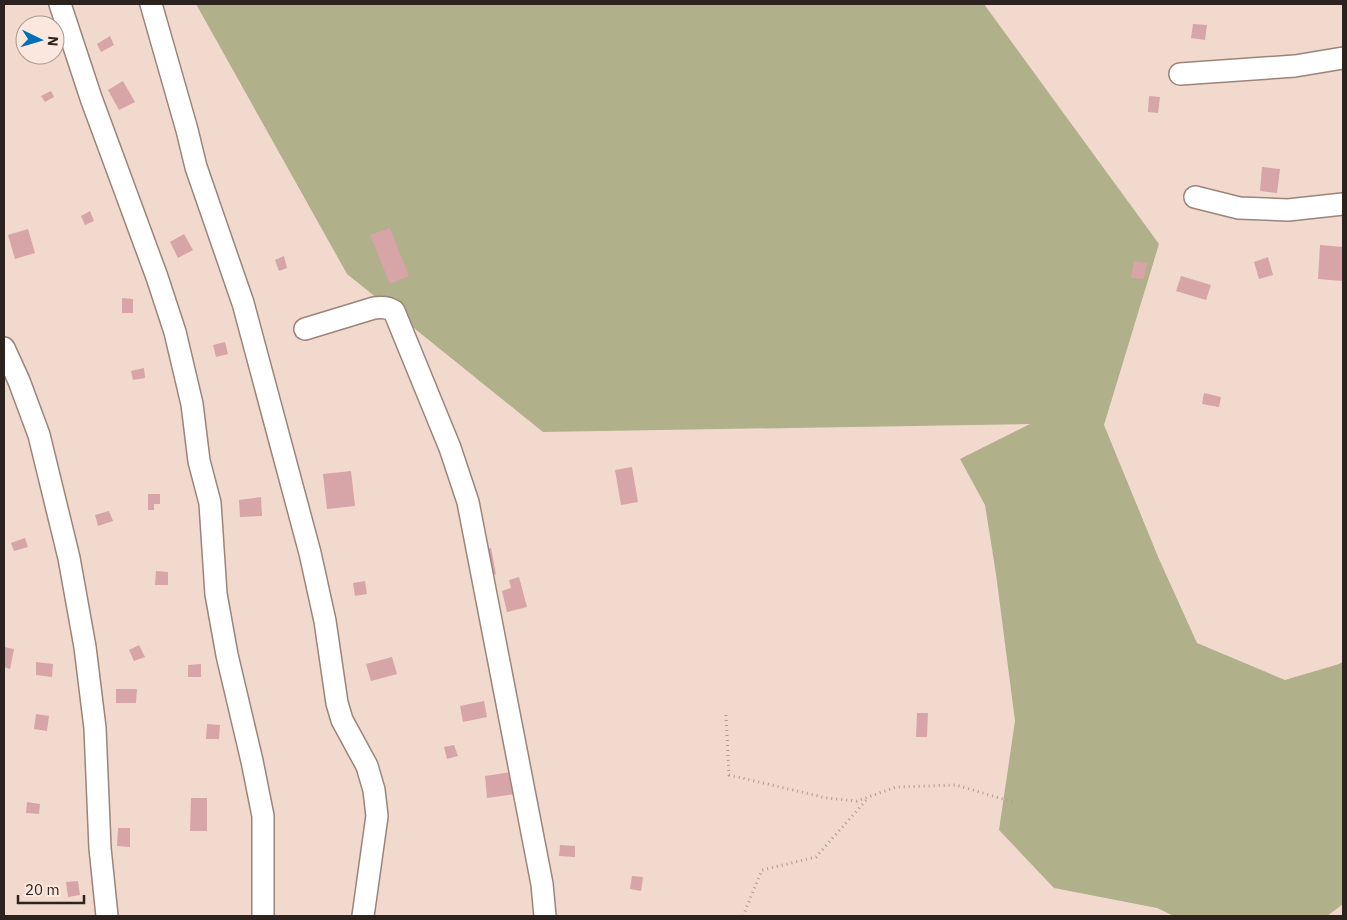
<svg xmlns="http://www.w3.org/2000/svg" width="1347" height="920" font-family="'IBM Plex Sans',sans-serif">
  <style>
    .green { fill: #b0b08b }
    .building { fill: #d7a4a8 }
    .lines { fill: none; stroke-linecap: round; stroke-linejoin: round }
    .minor-casing { stroke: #9b847a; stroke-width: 24 }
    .path { stroke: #ae9b92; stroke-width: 3; stroke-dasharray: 1 4; stroke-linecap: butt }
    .minor { stroke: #fff; stroke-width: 21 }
  </style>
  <rect width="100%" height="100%" fill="#f2d9ce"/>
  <!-- green -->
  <polygon class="green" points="196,4 984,4 1159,244 1104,425 1159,559 1197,643 1285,680 1339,664 1343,662 1343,904 1327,916 1174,916 1157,908 1054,888 999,830 1015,721 996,574 985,505 960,459 1030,424 543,432 347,274"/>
  <!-- building -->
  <g class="building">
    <polygon points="1193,24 1207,25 1205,40 1191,38"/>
    <polygon points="110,36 114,45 101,52 97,44"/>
    <polygon points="123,81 135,102 119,110 108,90"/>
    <polygon points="51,91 54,97 45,102 41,96"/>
    <polygon points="1149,96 1160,97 1158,113 1148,112"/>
    <polygon points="1262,167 1280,169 1277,193 1260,191"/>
    <polygon points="90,211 94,221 85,225 81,216"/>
    <polygon points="390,228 409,276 390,284 370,235"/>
    <polygon points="28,229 35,253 15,259 8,235"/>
    <polygon points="184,234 193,250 178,258 170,242"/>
    <polygon points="1320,245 1343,247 1343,281 1318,279"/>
    <polygon points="284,256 287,268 279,271 275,260"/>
    <polygon points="1268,257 1273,275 1259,279 1254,262"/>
    <polygon points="1134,261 1147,263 1144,279 1131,278"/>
    <polygon points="1181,276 1211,285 1206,300 1176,291"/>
    <polygon points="122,298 133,299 133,313 122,313"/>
    <polygon points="225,342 228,354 216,357 213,345"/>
    <polygon points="144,368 145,378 133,380 131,371"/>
    <polygon points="1204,393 1221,397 1219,407 1202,404"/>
    <polygon points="632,467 638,502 621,505 615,470"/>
    <polygon points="351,471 355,506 327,509 323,474"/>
    <polygon points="148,494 160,494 160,504 154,504 154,510 148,510"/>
    <polygon points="261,497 262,516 240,517 239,500"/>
    <polygon points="109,511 113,521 98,526 95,515"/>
    <polygon points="25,538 28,547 14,551 11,543"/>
    <polygon points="491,548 496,574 486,577 481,550"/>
    <polygon points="156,571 168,572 168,585 155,585"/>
    <polygon points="519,577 527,607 507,612 502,591 511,588 509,580"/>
    <polygon points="365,581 367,594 355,596 353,583"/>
    <polygon points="139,645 145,657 134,661 129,650"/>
    <polygon points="4,647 14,649 10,669 4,667"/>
    <polygon points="392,657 397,674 371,681 366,664"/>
    <polygon points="36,662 53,664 52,677 36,675"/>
    <polygon points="201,664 201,677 188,677 188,665"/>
    <polygon points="116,689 137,689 136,703 116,703"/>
    <polygon points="484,701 487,717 463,722 460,706"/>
    <polygon points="917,713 928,713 927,737 916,737"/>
    <polygon points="36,714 49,716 47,731 34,729"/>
    <polygon points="207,724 220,725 219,739 206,739"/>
    <polygon points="454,745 458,756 447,759 444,747"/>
    <polygon points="512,772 515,794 487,798 485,776"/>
    <polygon points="191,798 207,798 207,831 190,831"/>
    <polygon points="27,802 40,804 39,814 26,813"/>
    <polygon points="118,828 130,828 130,847 117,846"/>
    <polygon points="560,845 575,846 575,857 559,856"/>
    <polygon points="632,876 643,877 641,891 630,889"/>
    <polygon points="78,881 80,895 68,897 66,882"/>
  </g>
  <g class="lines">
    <!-- minor casing -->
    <g class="minor-casing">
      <g id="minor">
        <polyline points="60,4 91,98 157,277 175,332 192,404 199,461 210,503 216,594 227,655 252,761 263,816 263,916"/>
        <polyline points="151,4 187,130 196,167 243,303 310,553 325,621 337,703 342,720 367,766 374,790 377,816 363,916"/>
        <polyline points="1180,74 1295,66 1343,58"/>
        <polyline points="1195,197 1239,208 1288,210 1343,204"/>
        <path d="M305 329 374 308C382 307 388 307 394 311L450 448 468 502 542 884 545 916"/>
        <polyline points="4,348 19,381 39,435 69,558 85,647 95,728 100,848 107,916"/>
      </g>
    </g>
    <!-- path -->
    <g class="path">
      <polyline points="726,715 729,775 827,798 857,801 896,787 956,785 1013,802"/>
      <polyline points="743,916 762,870 816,857 868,798"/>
    </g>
    <!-- minor -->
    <use href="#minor" class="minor"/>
  </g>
  <!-- border -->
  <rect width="1347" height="920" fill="none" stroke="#2c231f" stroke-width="10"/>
  <!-- north arrow -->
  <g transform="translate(40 40) rotate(95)"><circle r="24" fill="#fce7de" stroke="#a99992"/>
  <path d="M0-4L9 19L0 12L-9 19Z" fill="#0070ba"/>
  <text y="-8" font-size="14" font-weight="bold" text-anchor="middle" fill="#2c231f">N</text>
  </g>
  <!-- scale -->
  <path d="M18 895v8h66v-8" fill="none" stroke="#2c231f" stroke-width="2.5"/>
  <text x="25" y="895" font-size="15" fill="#2c231f" stroke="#fce7de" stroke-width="4" paint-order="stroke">20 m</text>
</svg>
